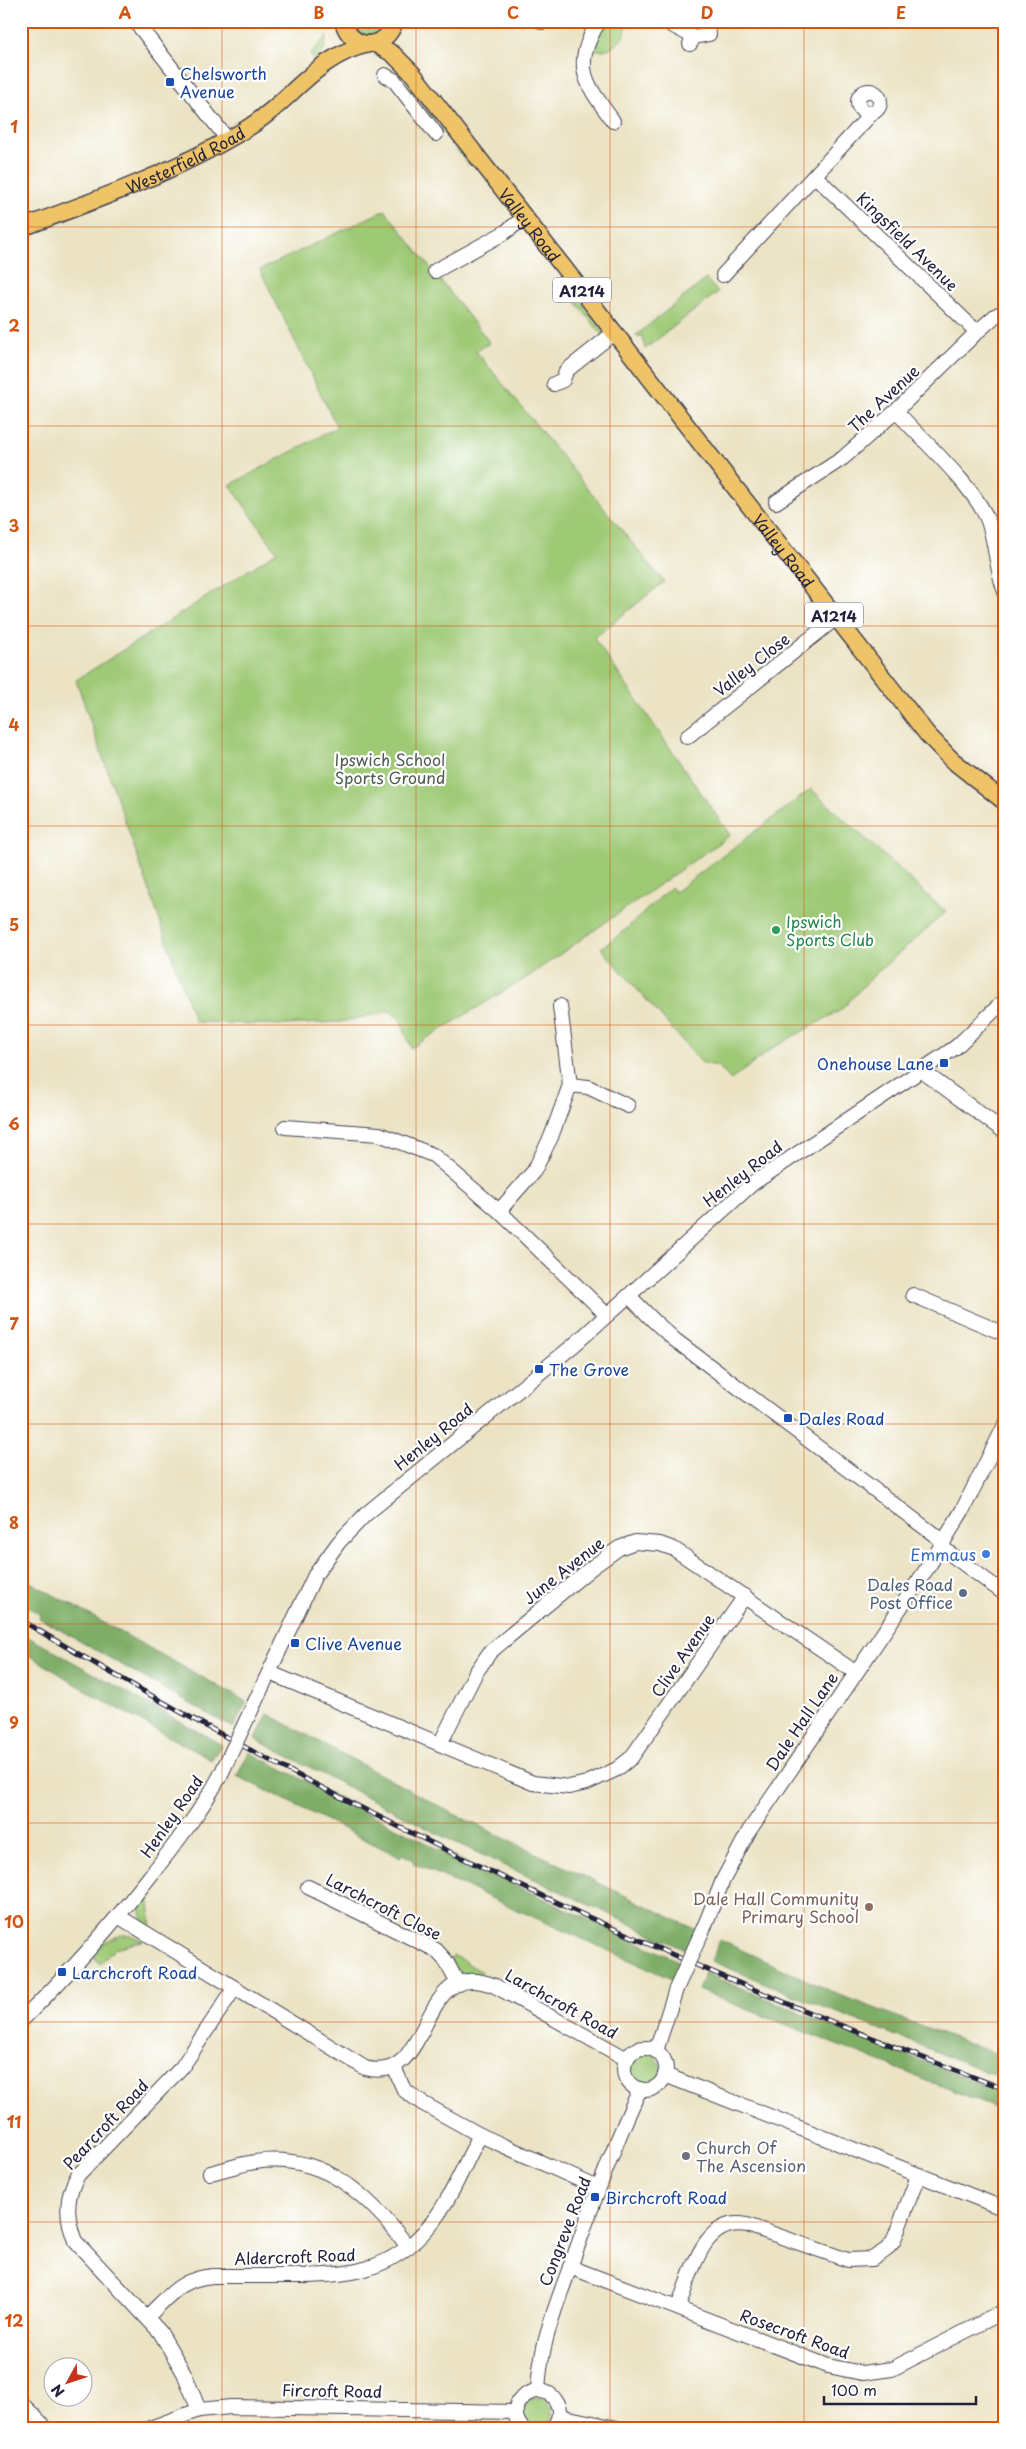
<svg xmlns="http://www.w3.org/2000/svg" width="1026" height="2449" font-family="'Playpen Sans',sans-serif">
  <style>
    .green { fill: #9ec975; stroke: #607658 }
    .forest { fill: #7ead66; stroke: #506850 }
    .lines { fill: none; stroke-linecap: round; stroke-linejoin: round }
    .minor-casing { stroke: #403f50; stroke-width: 16 }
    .major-casing { stroke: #403f50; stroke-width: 19 }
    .minor { stroke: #fff; stroke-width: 14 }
    .major { stroke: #efc469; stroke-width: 16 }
    .rail-casing { stroke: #22223b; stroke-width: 5 }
    .rail { stroke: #fff; stroke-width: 3; stroke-dasharray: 9; stroke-linecap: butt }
    .minor-bridge-casing { stroke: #403f50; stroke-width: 16; stroke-linecap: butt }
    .minor-bridge { stroke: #fff; stroke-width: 14 }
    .grid { fill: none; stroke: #d45411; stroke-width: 1; stroke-opacity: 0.55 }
    .transit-dot { fill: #1a4fb4; stroke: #fff; stroke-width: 2 }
    .leisure-dot { fill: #2e9e5b; stroke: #fff; stroke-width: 2 }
    .shop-dot { fill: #3f7fe0; stroke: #fff; stroke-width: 2 }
    .service-dot { fill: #5c6f8a; stroke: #fff; stroke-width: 2 }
    .education-dot { fill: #8d6e63; stroke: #fff; stroke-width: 2 }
    .worship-dot { fill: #6b7280; stroke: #fff; stroke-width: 2 }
    .labels { text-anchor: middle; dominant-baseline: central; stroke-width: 4.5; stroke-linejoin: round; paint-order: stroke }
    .shield { fill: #fff; stroke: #646476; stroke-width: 1 }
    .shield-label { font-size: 15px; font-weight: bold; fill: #22223b }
    .transit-label { font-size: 16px; fill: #164399; stroke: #fff; text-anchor: start }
    .street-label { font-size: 16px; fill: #22223b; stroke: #fff }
    .park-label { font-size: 16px; fill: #4d5c4f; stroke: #fff }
    .leisure-label { font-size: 16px; fill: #27864d; stroke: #fff; text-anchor: start }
    .shop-label { font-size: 16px; fill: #366cbe; stroke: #fff; text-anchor: end }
    .service-label { font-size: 16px; fill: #4e5e75; stroke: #fff; text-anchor: end }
    .education-label { font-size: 16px; fill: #785e54; stroke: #fff; text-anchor: end }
    .worship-label { font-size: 16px; fill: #5b616d; stroke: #fff; text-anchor: start }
    .neatline { fill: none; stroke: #d45411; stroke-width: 2 }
    .grid-label { font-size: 16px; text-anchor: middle; font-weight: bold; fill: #d45411 }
  </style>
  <rect width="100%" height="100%" fill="#fff"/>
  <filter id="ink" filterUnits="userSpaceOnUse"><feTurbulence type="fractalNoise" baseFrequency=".02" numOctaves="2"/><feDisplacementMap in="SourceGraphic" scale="10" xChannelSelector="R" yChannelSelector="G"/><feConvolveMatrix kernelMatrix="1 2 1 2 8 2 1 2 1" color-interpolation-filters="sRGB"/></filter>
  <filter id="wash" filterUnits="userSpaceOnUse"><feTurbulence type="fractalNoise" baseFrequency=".0096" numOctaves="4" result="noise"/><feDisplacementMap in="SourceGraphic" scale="20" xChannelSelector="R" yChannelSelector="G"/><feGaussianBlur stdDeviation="1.12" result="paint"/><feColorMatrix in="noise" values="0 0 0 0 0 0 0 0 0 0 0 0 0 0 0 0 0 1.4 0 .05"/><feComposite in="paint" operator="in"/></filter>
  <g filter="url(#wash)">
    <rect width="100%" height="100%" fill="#ebe3c4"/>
    <!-- green -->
    <g class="green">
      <path d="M351 21H388L376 36C363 36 356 34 351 21Z"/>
      <path d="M611 22H627C626 27 626 33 623 37 617 47 600 55 592 47L604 26Z"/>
      <polygon points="327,36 324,51 315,61 310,54"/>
      <polygon points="409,84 436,116 436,119 432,118 407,86"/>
      <polygon points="439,127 445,128 471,161 470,164 468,164"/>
      <polygon points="385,210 490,343 476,351 664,582 594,638 730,835 529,976 411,1048 400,1019 390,1011 341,1022 284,1025 195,1022 76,680 277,552 230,485 337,427 260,270"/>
      <polygon points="706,279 718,292 645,349 642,336 635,336"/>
      <polygon points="575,295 604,331 602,335 571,296"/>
      <polygon points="811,789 946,912 871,978 841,1010 774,1047 731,1080 719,1067 701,1062 601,948 623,932 671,887 675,892"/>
      <path d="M146 1890 148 1891 152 1929 145 1925C139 1914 139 1901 146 1890Z"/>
      <polygon points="121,1935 131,1935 143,1941 116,1948 100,1964 92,1955 104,1942"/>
      <polygon points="453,1955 482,1972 478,1975 462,1975 450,1960"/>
      <circle cx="645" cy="2069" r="16"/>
      <circle cx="537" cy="2413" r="15"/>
    </g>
    <!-- forest -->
    <g class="forest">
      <polygon points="21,1577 247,1702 233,1728 39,1618 41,1615 21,1603"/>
      <polygon points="21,1633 41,1644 222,1745 211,1760 95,1696 21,1650"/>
      <polygon points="268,1714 454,1814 697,1930 688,1951 448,1839 255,1739"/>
      <polygon points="249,1752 458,1859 683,1963 676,1981 413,1863 414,1860 402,1854 400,1857 237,1776"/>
      <polygon points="720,1940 839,1995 1005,2057 1005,2079 818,2005 711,1961"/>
      <polygon points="705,1973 826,2024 1005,2093 1005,2111 698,1990"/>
    </g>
  </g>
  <g filter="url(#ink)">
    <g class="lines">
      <!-- minor casing -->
      <g class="minor-casing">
        <g id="minor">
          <polyline points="135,21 228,140"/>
          <path d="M599 21C571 67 585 82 613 121"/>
          <polyline points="664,21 694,37"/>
          <polyline points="542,22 542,21"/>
          <polyline points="690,44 694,37 709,34"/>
          <polyline points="385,75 394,80 436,134"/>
          <circle cx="869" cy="102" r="11"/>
          <polyline points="815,176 977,332"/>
          <polyline points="435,271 504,233 524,218"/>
          <polyline points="723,275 872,113"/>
          <polyline points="554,384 563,380 566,371 615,332"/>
          <path d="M896 411C922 440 975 487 988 521 996 543 996 569 1005 592"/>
          <polyline points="776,502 843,458 896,411 977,332 995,316 1005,311"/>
          <polyline points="687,737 836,618"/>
          <polyline points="922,1071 1005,1132"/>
          <polyline points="570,1085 588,1087 628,1106"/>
          <polyline points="285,1127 379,1134 433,1155 499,1211 607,1315"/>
          <polyline points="499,1211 534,1171 551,1137 570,1085 560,1006"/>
          <polyline points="913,1295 1005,1334"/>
          <polyline points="629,1296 654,1321 675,1340 944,1542"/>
          <polyline points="941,1547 1005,1594"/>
          <polyline points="270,1673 533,1783 569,1787 587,1783 617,1769 631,1758 745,1596"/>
          <polyline points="255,1702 315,1575 339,1542 366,1514 574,1345 752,1184 956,1047 1005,1000"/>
          <polyline points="440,1744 475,1674 490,1652 591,1568 619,1548 635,1542 660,1544 674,1549 855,1672"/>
          <polyline points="308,1887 436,1950 446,1961 458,1984"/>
          <path d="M118 1916 365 2068C436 2087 415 1953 495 1986L627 2059"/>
          <polyline points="705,1925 723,1880 749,1831 930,1564 962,1511 1005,1425"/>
          <path d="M21 2021C68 1975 111 1926 151 1875 176 1843 202 1810 221 1774"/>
          <circle cx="645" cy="2069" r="21"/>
          <polyline points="656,2051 676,1989"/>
          <polyline points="394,2067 404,2090 422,2103 480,2135 598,2188"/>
          <polyline points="665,2075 1005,2209"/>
          <path d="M210 2173C224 2170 240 2164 255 2162 323 2152 370 2196 408 2247"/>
          <polyline points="570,2267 828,2366 862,2373 892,2369 1005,2311"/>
          <path d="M678 2307C691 2276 702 2216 747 2225L848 2260 872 2259 886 2250 893 2242 918 2176"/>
          <path d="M147 2317C169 2296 181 2278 213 2276 239 2276 264 2276 290 2276 347 2276 391 2273 430 2225 450 2201 465 2163 480 2135"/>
          <path d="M538 2391C540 2340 560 2296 577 2248 596 2194 616 2140 640 2089"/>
          <polyline points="21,2403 41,2423"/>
          <path d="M199 2410 184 2373 160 2332 75 2241C66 2218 65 2197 78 2175L182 2067 234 1989"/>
          <polyline points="559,2416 617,2428"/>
          <polyline points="150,2428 199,2410 231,2407 516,2412"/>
          <path d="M522 2428C498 2399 548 2374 558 2406 561 2414 558 2421 553 2428"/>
        </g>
      </g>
      <!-- major casing -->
      <g class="major-casing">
        <g id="major">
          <path d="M343 21C351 52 386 51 395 21"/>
          <path id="s1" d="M374 43 393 54 413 74 927 734 952 760 1005 802"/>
          <path id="s2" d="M21 228C97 200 177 171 246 129 291 102 316 55 369 44"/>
        </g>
      </g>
      <!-- minor -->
      <use href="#minor" class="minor"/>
      <!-- major -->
      <use href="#major" class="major"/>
      <!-- rail casing -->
      <g class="rail-casing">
        <path id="rail" d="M21 1620C333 1807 664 1962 1005 2089"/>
      </g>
      <!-- rail -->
      <use href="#rail" class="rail"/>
      <!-- minor-bridge casing -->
      <g class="minor-bridge-casing">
        <g id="minor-bridge">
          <polyline points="221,1774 255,1702"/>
          <polyline points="676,1989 705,1925"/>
        </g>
      </g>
      <!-- minor-bridge -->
      <use href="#minor-bridge" class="minor-bridge"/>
    </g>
  </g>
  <!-- grid -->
  <path class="grid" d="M222 21V2428M416 21V2428M610 21V2428M804 21V2428M21 227H1005M21 426H1005M21 626H1005M21 826H1005M21 1025H1005M21 1224H1005M21 1424H1005M21 1624H1005M21 1823H1005M21 2022H1005M21 2222H1005"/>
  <!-- markers -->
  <g class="transit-dot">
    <rect x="165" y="77" width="10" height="10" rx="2.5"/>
    <rect x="939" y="1058" width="10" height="10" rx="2.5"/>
    <rect x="534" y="1364" width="10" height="10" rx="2.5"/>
    <rect x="783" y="1413" width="10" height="10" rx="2.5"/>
    <rect x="290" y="1638" width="10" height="10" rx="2.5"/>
    <rect x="57" y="1967" width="10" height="10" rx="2.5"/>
    <rect x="590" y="2192" width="10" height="10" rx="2.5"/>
  </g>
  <circle class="leisure-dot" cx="776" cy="930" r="5"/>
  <circle class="shop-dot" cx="986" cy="1554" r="5"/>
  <circle class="service-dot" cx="963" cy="1593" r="5"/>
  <circle class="education-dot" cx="869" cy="1907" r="5"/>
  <circle class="worship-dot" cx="686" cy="2156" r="5"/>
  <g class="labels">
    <!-- shield labels -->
    <g class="shield">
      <rect x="553" y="277.5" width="58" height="25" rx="4"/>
      <rect x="805" y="602.5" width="58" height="25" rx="4"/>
    </g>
    <g class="shield-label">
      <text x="582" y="290">A1214</text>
      <text x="834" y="615">A1214</text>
    </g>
    <!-- transit labels -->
    <g class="transit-label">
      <text x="180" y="73">Chelsworth<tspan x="180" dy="18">Avenue</tspan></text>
      <text x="934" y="1063" text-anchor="end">Onehouse Lane</text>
      <text x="549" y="1369">The Grove</text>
      <text x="798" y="1418">Dales Road</text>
      <text x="305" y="1643">Clive Avenue</text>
      <text x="72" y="1972">Larchcroft Road</text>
      <text x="605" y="2197">Birchcroft Road</text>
    </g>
    <!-- street labels -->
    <g class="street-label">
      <text stroke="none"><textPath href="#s2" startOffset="178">Westerfield Road</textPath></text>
      <text stroke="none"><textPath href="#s1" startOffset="241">Valley Road</textPath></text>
      <text transform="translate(908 241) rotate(44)">Kingsfield Avenue</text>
      <text transform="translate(883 398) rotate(-43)">The Avenue</text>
      <text stroke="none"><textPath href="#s1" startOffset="654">Valley Road</textPath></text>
      <text transform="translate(751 664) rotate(-38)">Valley Close</text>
      <text transform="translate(742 1173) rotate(-38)">Henley Road</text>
      <text transform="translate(433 1436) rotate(-39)">Henley Road</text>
      <text transform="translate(563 1570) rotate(-38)">June Avenue</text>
      <text transform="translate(682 1655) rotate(-55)">Clive Avenue</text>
      <text transform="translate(801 1721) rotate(-56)">Dale Hall Lane</text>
      <text transform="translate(171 1816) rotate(-55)">Henley Road</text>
      <text transform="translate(384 1906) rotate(27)">Larchcroft Close</text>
      <text transform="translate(562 2003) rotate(29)">Larchcroft Road</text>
      <text transform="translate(105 2124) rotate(-47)">Pearcroft Road</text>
      <text transform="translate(564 2231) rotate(-69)">Congreve Road</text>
      <text transform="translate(295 2256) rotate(-2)">Aldercroft Road</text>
      <text transform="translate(795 2333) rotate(20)">Rosecroft Road</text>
      <text transform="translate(332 2390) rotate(1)">Fircroft Road</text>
    </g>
    <!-- park labels -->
    <g class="park-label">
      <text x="390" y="759">Ipswich School<tspan x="390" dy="18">Sports Ground</tspan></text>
    </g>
    <!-- leisure labels -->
    <g class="leisure-label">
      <text x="786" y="921">Ipswich<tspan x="786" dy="18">Sports Club</tspan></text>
    </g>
    <!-- shop labels -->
    <g class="shop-label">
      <text x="976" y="1554">Emmaus</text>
    </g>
    <!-- service labels -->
    <g class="service-label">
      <text x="953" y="1584">Dales Road<tspan x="953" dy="18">Post Office</tspan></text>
    </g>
    <!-- education labels -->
    <g class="education-label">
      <text x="859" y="1898">Dale Hall Community<tspan x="859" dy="18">Primary School</tspan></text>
    </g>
    <!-- worship labels -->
    <g class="worship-label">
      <text x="696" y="2147">Church Of<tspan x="696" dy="18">The Ascension</tspan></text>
    </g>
  </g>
  <!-- margin -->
  <rect width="1026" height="2449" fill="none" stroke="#fff" stroke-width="55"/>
  <!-- north arrow -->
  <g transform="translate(68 2382) rotate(230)"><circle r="24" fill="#ffffff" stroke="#a7a7b1"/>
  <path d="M0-4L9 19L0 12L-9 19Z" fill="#c8321e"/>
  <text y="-8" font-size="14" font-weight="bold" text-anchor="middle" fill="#22223b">N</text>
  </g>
  <!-- scale -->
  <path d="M824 2396v8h152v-8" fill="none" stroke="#22223b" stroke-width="2.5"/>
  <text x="831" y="2396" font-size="15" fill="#22223b" stroke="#ffffff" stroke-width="4" paint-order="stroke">100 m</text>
  <rect x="28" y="28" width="970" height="2394" class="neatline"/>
  <g class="grid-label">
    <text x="125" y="19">A</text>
    <text x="319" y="19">B</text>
    <text x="513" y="19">C</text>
    <text x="707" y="19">D</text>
    <text x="901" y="19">E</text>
    <text x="14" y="133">1</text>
    <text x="14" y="332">2</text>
    <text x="14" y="532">3</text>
    <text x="14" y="731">4</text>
    <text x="14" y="931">5</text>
    <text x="14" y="1130">6</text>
    <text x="14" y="1330">7</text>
    <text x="14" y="1529">8</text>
    <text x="14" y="1729">9</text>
    <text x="14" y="1928">10</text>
    <text x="14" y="2128">11</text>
    <text x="14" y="2327">12</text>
  </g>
</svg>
